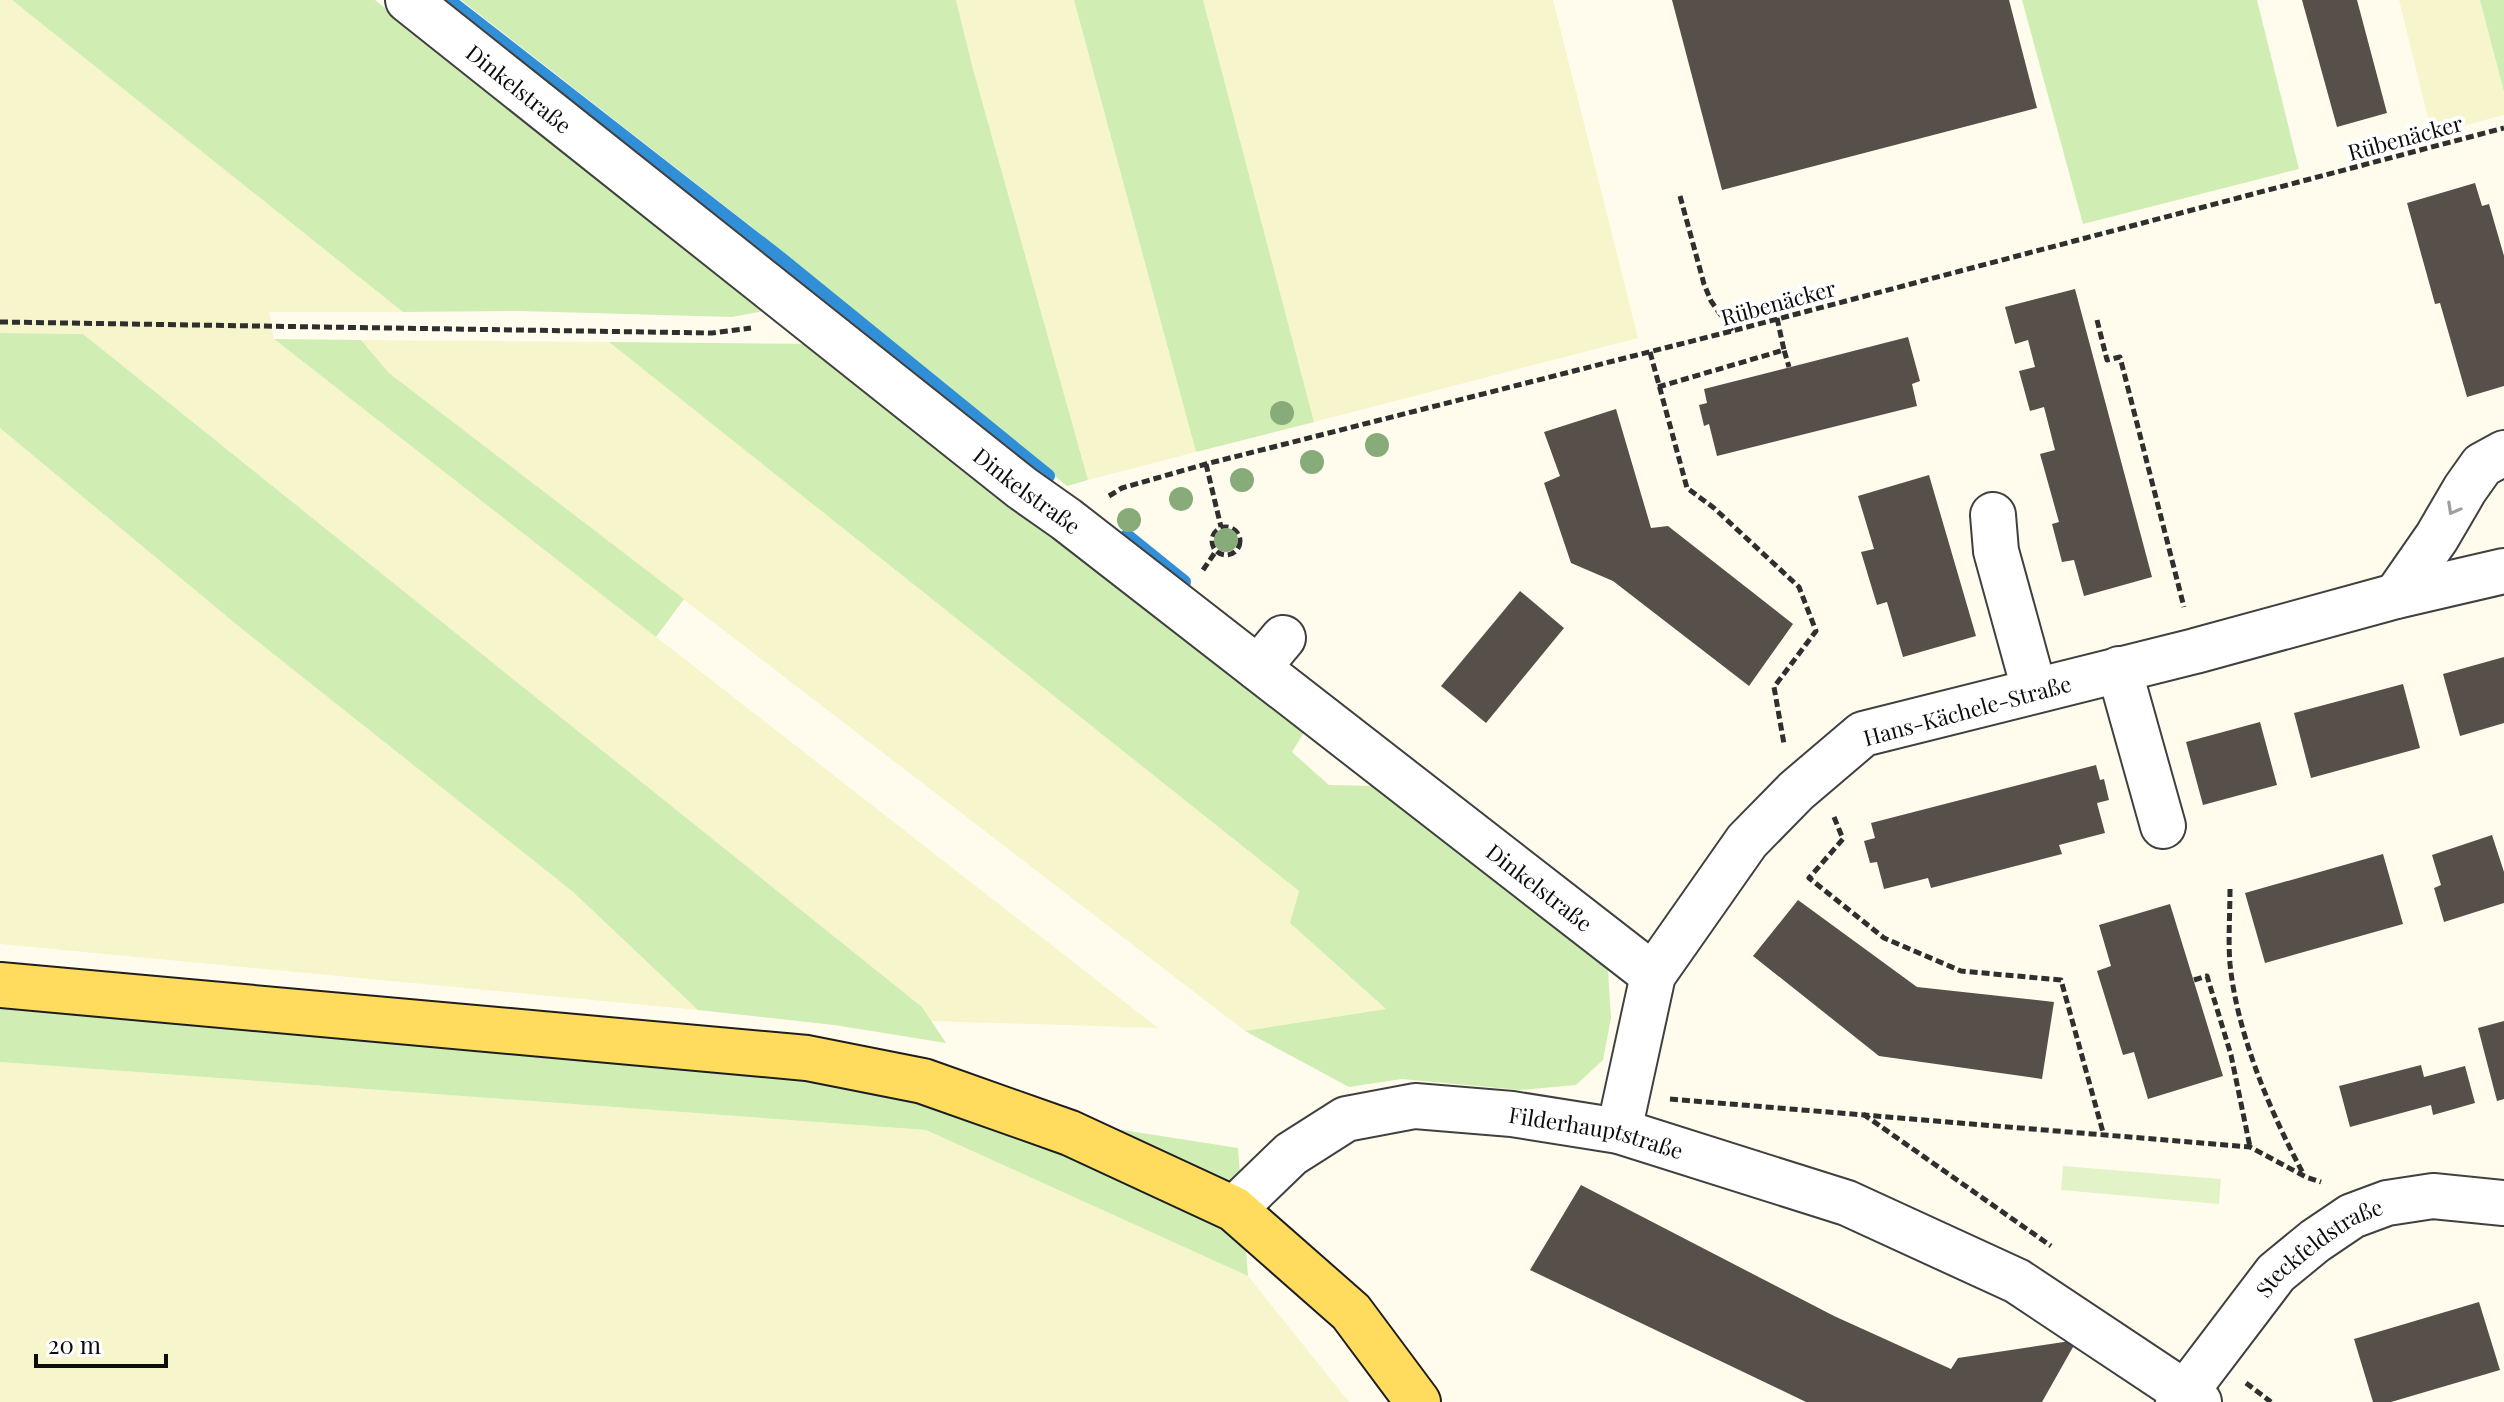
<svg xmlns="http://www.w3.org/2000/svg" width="2504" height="1402" font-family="'Playfair Display',serif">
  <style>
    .farmland { fill: #f7f5cc }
    .green { fill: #d0edb4 }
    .pitch { fill: #e2f3c7 }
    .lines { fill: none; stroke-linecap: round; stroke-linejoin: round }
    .stream { stroke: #308fd7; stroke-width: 14 }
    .building { fill: #574f49 }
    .minor-casing { stroke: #404040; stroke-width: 48 }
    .major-casing { stroke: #1e1e1e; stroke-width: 48 }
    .path { stroke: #2f2f2f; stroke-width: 5; stroke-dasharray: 8 4; stroke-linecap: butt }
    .minor { stroke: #fff; stroke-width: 44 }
    .major { stroke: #ffdc5e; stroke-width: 44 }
    .tree { fill: #88ac79 }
    .oneway { stroke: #9e9e9e }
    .labels { text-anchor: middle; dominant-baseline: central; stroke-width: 8; stroke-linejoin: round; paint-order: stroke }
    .street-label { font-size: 22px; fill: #0d0d0d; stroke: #fff }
  </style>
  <rect width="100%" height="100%" fill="#fffcee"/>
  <!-- farmland -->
  <g class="farmland">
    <polygon points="0,0 12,0 403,312 269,312 274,339 1158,1028 931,1021 922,1007 83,334 0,333"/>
    <polygon points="956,0 1074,0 1196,452 1088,480 973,69"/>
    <polygon points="1203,0 1553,0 1638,338 1314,422"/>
    <polygon points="2399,0 2480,0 2504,92 2504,115 2432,134"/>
    <polygon points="361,340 609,342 1299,891 1290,923 1386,1009 1245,1031 389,373"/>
    <polygon points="0,428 242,629 572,891 698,1010 0,944"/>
    <polygon points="0,1062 926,1130 1248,1276 1349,1402 0,1402"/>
  </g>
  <!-- green -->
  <g class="green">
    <polygon points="12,0 375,0 769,310 732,317 520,311 403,312"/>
    <polygon points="461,0 956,0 973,69 1088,480 1067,486 753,228"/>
    <polygon points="1074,0 1203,0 1314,422 1196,452"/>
    <polygon points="2022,0 2257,0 2299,169 2083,224"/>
    <polygon points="2480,0 2504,0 2504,92"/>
    <polygon points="0,333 83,334 922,1007 946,1043 834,1025 698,1010 572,891 242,629 0,428"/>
    <polygon points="274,339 361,340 389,373 684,599 656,637"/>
    <polygon points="609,342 822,344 1306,729 1292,752 1329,785 1379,786 1608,970 1611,1018 1603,1060 1576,1085 1520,1090 1402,1079 1349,1087 1245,1031 1386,1009 1290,923 1299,891"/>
    <polygon points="0,996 766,1074 1238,1148 1248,1276 926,1130 0,1062"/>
  </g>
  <!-- pitch -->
  <polygon class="pitch" points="2063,1166 2221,1179 2219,1204 2061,1190"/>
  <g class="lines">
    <!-- stream -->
    <g class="stream">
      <polyline points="448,0 781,259 1048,476"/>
      <polyline points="1127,536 1184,582"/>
    </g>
  </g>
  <!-- building -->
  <g class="building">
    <polygon points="1672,0 2009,0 2037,108 1722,190"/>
    <polygon points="2302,0 2357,0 2387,113 2337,127"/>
    <polygon points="2475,183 2482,206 2489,204 2504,256 2504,386 2467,397 2440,303 2435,304 2407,203"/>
    <polygon points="2075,289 2152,577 2084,596 2074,560 2062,562 2052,524 2059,522 2040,454 2055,450 2044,407 2030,411 2019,371 2035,367 2028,340 2015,344 2005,307"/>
    <polygon points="1908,337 1920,381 1912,384 1917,406 1717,456 1709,424 1704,426 1699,405 1707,403 1704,389"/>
    <polygon points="1616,409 1651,528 1668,526 1793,624 1749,686 1613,581 1571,563 1544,483 1560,476 1544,432"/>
    <polygon points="1929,475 1976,636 1903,657 1887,602 1877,605 1861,552 1874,549 1858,496"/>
    <polygon points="1520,591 1564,628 1486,723 1441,686"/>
    <polygon points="2504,657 2504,723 2460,736 2443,674"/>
    <polygon points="2403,684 2420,748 2311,778 2294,713"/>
    <polygon points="2260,722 2277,785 2203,805 2186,742"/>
    <polygon points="2096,765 2100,780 2104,779 2109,800 2097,803 2105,833 2059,845 2062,854 1931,888 1928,878 1884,889 1877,862 1870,863 1864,841 1875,838 1871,823"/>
    <polygon points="2492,835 2504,872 2504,903 2444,922 2434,888 2441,885 2432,855"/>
    <polygon points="2383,854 2403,924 2265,963 2245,893"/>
    <polygon points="1798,900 1917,987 2054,1002 2042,1079 1879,1056 1753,956"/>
    <polygon points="2170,904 2223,1076 2148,1099 2134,1052 2123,1055 2097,971 2111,966 2099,925"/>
    <polygon points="2504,1021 2504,1099 2497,1101 2478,1028"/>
    <polygon points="2421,1065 2424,1077 2465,1066 2475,1103 2433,1115 2431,1105 2350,1127 2339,1086"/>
    <polygon points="1581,1185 1834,1316 1951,1369 1958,1358 2077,1340 2042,1402 1806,1402 1530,1270"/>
    <polygon points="2479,1302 2500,1370 2391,1402 2373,1402 2354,1339"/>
  </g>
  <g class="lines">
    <!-- minor casing -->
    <g class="minor-casing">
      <g id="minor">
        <path id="s1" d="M408 0 1022 488 1066 519 1653 975"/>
        <polyline points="1993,515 1996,551 2034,689"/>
        <polyline points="2396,596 2437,537 2465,489 2482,465 2504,453"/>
        <polyline points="1258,668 1283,638"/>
        <polyline points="2119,669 2163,826"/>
        <polyline points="1619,1131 1653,975 1747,841 1796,791 1863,734 2195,651 2396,596 2504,571"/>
        <path id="s2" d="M1234 1209 1291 1154 1346 1119 1415 1106 1512 1114 1619 1131 1847 1203 2017 1281 2199 1402"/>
        <path id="s3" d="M2178 1402 2276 1273 2315 1241 2352 1216 2387 1203 2433 1196 2504 1203"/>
      </g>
    </g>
    <!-- major casing -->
    <g class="major-casing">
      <polyline id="major" points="0,985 807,1058 923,1081 1070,1133 1234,1209 1351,1312 1418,1402"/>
    </g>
    <!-- path -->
    <g class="path">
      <polyline points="1680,196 1704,284 1711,301 1732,331"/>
      <polyline points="1777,318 1784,350"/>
      <polyline points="2097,320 2107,360 2120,357 2184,607"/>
      <polyline points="0,322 712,333 751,328"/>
      <polyline points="1650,352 1687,488 1714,508 1799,587 1816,631 1774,687 1784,744"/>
      <polyline points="1658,387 1784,350 1789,367"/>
      <polyline points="1206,464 1221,527"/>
      <polyline points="1109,496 1122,488 1206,464 1732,331 2504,128"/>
      <circle cx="1226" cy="541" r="14"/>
      <polyline points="1203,570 1216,551"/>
      <polyline points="1834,817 1843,839 1809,878 1884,938 1961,971 2061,980 2104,1136"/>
      <path d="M2230 889C2230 914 2228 940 2230 964 2237 1034 2271 1114 2304 1175"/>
      <polyline points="2194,980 2207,976 2231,1055 2250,1147"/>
      <polyline points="1670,1099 2250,1147 2306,1177 2321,1182"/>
      <polyline points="1863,1114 2051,1246"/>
      <polyline points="2246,1383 2271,1402"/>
    </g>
    <!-- minor -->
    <use href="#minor" class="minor"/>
    <!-- major -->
    <use href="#major" class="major"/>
  </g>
  <!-- trees -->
  <g class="tree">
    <circle cx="1282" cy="413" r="12"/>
    <circle cx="1377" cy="445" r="12"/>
    <circle cx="1312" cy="462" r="12"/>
    <circle cx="1242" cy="480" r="12"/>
    <circle cx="1181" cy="499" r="12"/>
    <circle cx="1129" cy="520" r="12"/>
    <circle cx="1226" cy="540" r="12"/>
  </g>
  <!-- one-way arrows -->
  <defs><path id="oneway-chevron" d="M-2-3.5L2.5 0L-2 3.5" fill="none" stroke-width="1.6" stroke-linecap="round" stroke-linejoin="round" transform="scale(2)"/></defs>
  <use class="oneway" href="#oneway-chevron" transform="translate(2453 509) rotate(119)"/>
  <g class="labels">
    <!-- street labels -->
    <g class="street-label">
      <text stroke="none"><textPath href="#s1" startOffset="142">Dinkelstraße</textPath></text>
      <text transform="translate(2405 137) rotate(-15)">Rübenäcker</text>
      <text transform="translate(1778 302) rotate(-15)">Rübenäcker</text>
      <text stroke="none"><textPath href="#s1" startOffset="790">Dinkelstraße</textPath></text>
      <text transform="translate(1967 710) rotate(-15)">Hans-Kächele-Straße</text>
      <text stroke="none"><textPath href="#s1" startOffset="1438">Dinkelstraße</textPath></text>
      <text stroke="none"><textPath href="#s2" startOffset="398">Filderhauptstraße</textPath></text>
      <text stroke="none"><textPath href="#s3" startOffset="212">Steckfeldstraße</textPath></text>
    </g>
  </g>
  <!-- scale -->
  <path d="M36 1354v12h130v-12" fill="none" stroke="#0d0d0d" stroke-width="4"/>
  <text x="48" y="1354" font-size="24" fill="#0d0d0d" stroke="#ffffff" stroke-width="6" paint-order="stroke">20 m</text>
</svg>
